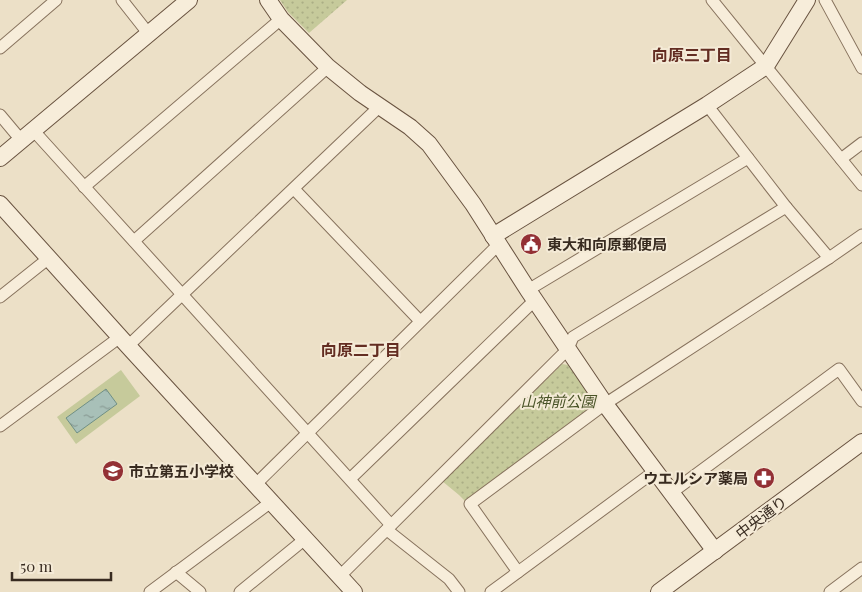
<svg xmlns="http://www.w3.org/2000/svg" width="862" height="592" font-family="'Playfair Display','Noto Sans JP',serif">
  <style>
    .grass { fill: url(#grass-dots) }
    .garden { fill: #c6ca9b }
    .water { fill: url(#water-ripples); stroke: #6f8f85 }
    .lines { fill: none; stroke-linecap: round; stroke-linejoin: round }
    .street-casing { stroke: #87725d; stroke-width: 13 }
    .secondary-casing { stroke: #695340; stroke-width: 18 }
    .street { stroke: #f7edda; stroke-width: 11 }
    .secondary { stroke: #f7edda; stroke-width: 16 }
    .labels { text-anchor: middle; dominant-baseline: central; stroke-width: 4; stroke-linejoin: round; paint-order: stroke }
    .poi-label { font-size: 15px; font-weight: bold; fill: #382b20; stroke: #f4ead6; text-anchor: start }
    .park-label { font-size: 15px; font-style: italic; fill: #4a5428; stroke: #f4ead6 }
    .street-label { font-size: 15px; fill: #382b20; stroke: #f4ead6 }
    .neighbourhood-label { font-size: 16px; font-weight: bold; fill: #632d22; stroke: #f4ead6 }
  </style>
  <defs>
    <pattern id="grass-dots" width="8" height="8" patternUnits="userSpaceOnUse" patternTransform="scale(1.25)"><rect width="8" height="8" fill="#c6ca9b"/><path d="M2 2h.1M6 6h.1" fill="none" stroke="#abae85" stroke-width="1.8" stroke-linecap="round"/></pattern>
    <pattern id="water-ripples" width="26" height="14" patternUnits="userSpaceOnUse" patternTransform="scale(1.25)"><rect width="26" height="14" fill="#a8c0b8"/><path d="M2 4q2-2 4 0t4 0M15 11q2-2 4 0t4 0" fill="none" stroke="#8a9c95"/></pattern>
  </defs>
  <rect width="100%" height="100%" fill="#ece0c7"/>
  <!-- grass -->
  <g class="grass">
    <polygon points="280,0 347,0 309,33 288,12"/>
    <polygon points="562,364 568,365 592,399 591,408 465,501 459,495 442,481"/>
  </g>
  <!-- garden -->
  <polygon class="garden" points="121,370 140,396 76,444 57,417"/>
  <!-- water -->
  <polygon class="water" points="106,389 117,404 77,433 66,418"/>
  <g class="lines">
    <!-- street casing -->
    <g class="street-casing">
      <g id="street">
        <polyline points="122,0 148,33"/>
        <polyline points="712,0 862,185"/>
        <polyline points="825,0 862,68"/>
        <polyline points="0,48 56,0"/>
        <polyline points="707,105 786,207 829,258"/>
        <polyline points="0,115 21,140"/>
        <polyline points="33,130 391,525"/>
        <polyline points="841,159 862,143"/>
        <polyline points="84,187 281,19"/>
        <polyline points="294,189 420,321"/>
        <polyline points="134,241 328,67"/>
        <polyline points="528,290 748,158"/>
        <polyline points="0,297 49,258"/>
        <polyline points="128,346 379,107"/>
        <polyline points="0,426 120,337"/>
        <polyline points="350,479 535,300"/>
        <polyline points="256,484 498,245"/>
        <polyline points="671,493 839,369 862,401"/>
        <polyline points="387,530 449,579 459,592"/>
        <polyline points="176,572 200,592"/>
        <polyline points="518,572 470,504 605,404 829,258 862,235"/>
        <polyline points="340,576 568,349 573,337 786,207"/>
        <polyline points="150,592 271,502"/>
        <polyline points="240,592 305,539"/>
        <polyline points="491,592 655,471"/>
        <polyline points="830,592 862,568"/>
      </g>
    </g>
    <!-- secondary casing -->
    <g class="secondary-casing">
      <g id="secondary">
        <polyline points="268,0 281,19 328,67 360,93 410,127 429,144 473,204 528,290 605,404 715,551"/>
        <polyline points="0,158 189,0"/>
        <polyline points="0,204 128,346 354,592"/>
        <polyline points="493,236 707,105 766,66 807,0"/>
        <polyline points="659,592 862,442"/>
      </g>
    </g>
    <!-- street -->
    <use href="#street" class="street"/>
    <!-- secondary -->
    <use href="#secondary" class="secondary"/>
  </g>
  <!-- icons -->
  <defs>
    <g id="civic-disc" transform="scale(1.125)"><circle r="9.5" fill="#933035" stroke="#f4ead6"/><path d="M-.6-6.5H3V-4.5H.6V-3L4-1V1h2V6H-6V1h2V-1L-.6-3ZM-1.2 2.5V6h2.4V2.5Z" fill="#fff"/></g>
    <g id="school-disc" transform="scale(1.125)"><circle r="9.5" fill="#933035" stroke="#f4ead6"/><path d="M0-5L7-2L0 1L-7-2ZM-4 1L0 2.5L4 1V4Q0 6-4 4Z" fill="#fff"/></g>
    <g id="pharmacy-disc" transform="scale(1.125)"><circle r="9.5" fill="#933035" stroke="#f4ead6"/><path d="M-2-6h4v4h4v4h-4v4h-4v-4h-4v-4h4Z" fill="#fff"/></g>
  </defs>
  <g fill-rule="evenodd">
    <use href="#civic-disc" x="531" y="244"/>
    <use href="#school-disc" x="113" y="471"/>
    <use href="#pharmacy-disc" x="764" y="478"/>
  </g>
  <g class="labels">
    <!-- poi labels -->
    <g class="poi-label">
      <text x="547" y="244">東大和向原郵便局</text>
      <text x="129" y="471">市立第五小学校</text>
      <text x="748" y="478" text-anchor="end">ウエルシア薬局</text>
    </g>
    <!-- park labels -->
    <g class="park-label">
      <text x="558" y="401">山神前公園</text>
    </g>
    <!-- street labels -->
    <g class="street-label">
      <text transform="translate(761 517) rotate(-37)">中央通り</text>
    </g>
    <!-- neighbourhood labels -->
    <g class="neighbourhood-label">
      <text x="692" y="54">向原三丁目</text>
      <text x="361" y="349">向原二丁目</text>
    </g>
  </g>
  <!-- scale -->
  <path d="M12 572v8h99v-8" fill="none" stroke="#382b20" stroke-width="2.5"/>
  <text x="20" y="572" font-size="15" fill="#382b20" stroke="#f4ead6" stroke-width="4" paint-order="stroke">50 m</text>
</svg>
